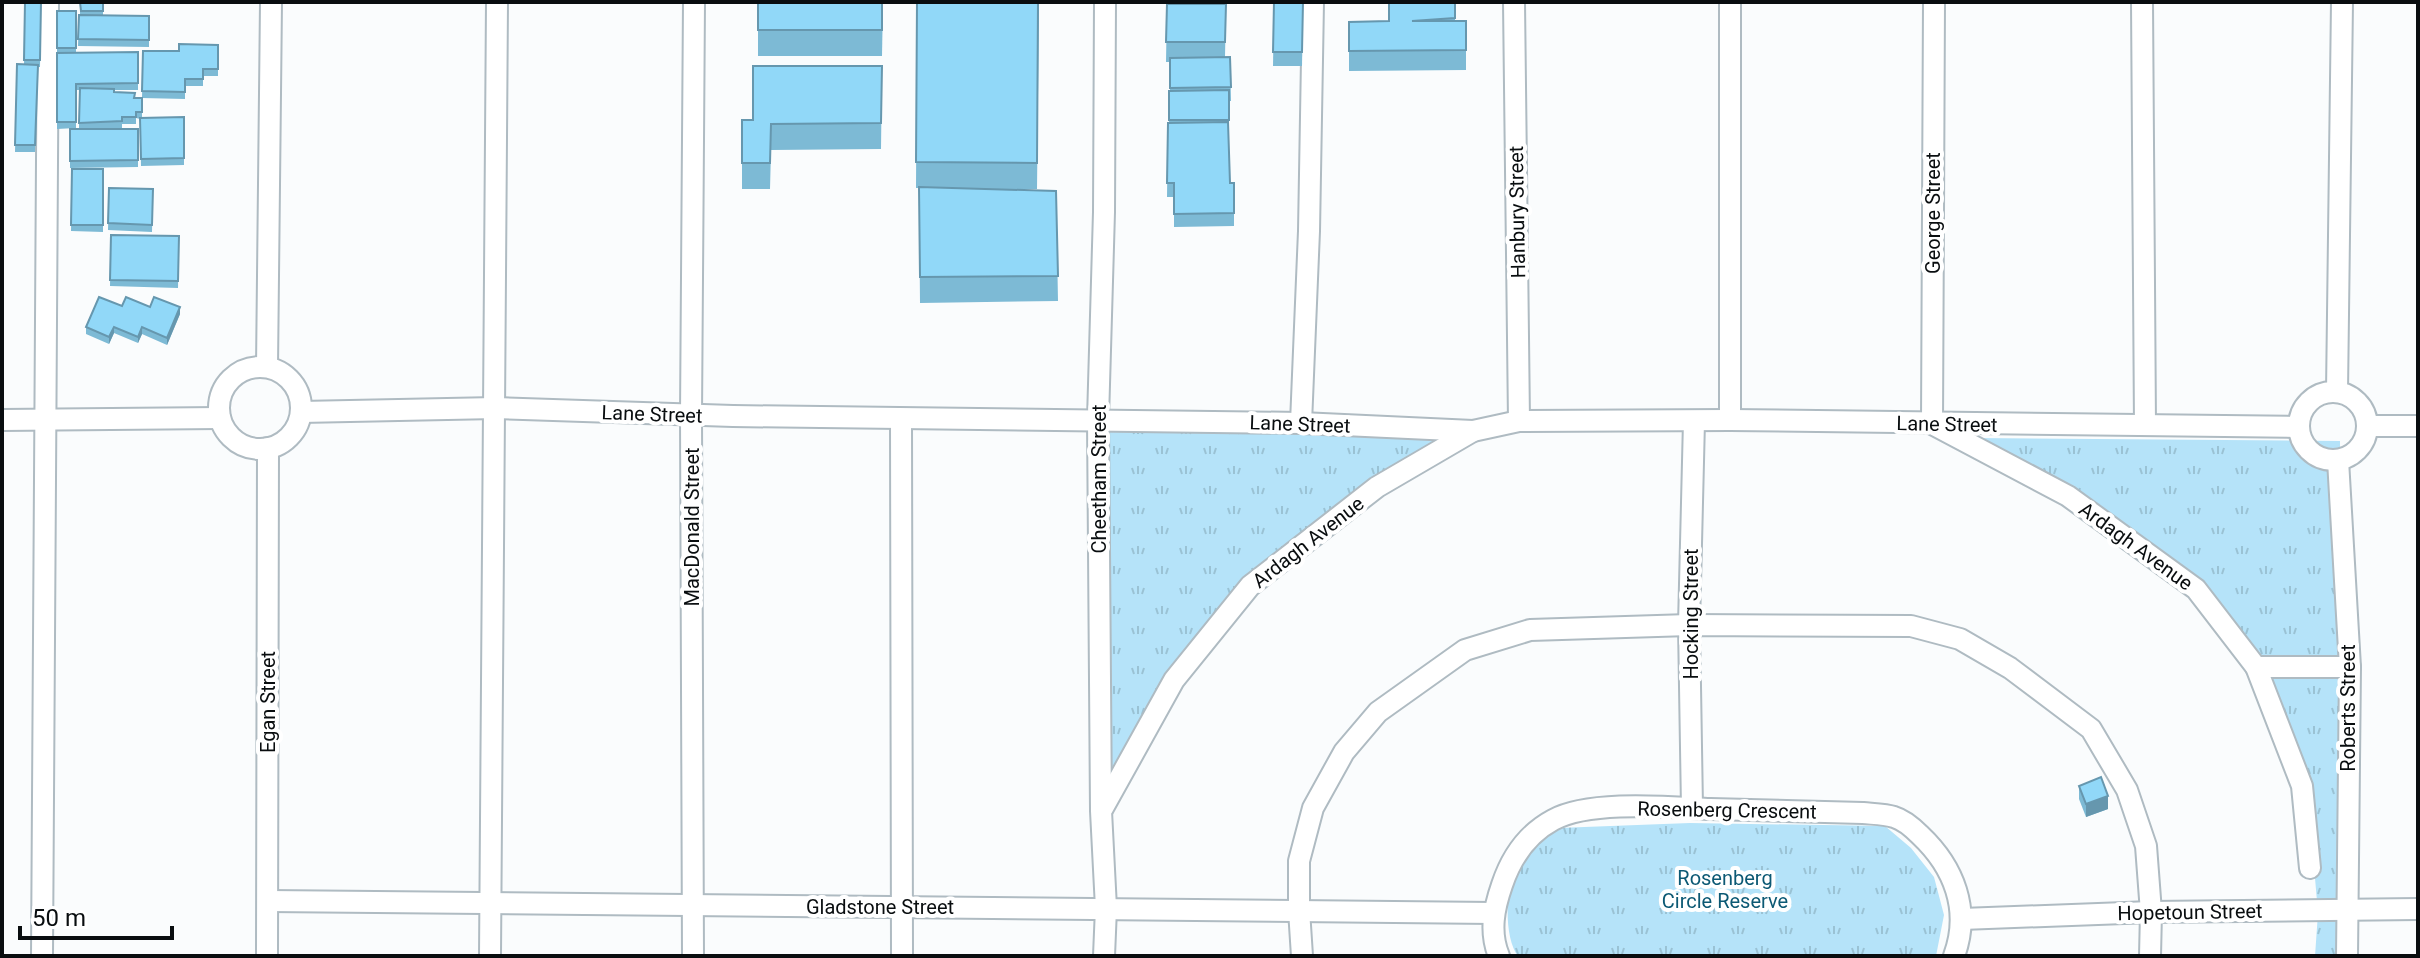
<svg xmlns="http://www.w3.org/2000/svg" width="2420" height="958" font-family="Roboto,sans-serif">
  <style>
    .park { fill: url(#park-tufts) }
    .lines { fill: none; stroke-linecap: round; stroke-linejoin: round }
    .minor-casing { stroke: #afbbc2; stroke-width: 24 }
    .minor { stroke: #fff; stroke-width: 20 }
    .wall { fill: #7dbad5 }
    .shaded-wall { fill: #6697ae }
    .building { fill: #91d8f8; stroke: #6697ae; stroke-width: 2 }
    .labels { text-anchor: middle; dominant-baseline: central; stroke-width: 8; stroke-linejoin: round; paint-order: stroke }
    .street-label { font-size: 20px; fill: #090d0f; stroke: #fff }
    .park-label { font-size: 20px; fill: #0c5974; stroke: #fff }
  </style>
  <defs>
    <pattern id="park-tufts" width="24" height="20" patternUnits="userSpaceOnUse" patternTransform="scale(2)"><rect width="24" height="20" fill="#b5e3f9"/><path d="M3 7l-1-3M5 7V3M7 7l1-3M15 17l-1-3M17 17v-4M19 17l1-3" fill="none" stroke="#9ac2d4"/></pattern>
  </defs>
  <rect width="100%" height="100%" fill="#fafcfd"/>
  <!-- park -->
  <g class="park">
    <polygon points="1098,419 1473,431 1250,586 1174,680 1101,811"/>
    <polygon points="1974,438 2340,441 2337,956 2315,956 2318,913 2307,785 2261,666 2200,585"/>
    <path d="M1690 823 1885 826 1911 848 1934 877 1944 915 1936 956H1518C1503 937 1505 881 1519 863 1530 850 1546 839 1558 828Z"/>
  </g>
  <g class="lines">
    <!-- minor casing -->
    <g class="minor-casing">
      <g id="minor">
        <polyline points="1514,2 1519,421"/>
        <polyline points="1934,2 1932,424 2068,496 2196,589 2256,667 2302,786 2310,868"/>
        <polyline points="2142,2 2145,425"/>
        <polyline points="267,367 271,2"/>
        <circle cx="260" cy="408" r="41"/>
        <circle cx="2333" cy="426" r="34"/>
        <polyline points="2337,392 2342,2"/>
        <polyline points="301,412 496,408 733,416 1301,423 1473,431 1519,421 1730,420 2299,427"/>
        <polyline points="901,419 902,956"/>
        <polyline points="2,420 220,418"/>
        <polyline points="1730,420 1730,2"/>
        <polyline points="1301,423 1309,231 1313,2"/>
        <polyline points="2368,426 2418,426"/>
        <polyline points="2338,460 2350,667 2347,956"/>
        <polyline points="2256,667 2350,667"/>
        <polyline points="1103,808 1174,680 1250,586 1377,487 1473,431"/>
        <polyline points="1692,808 1689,625 1694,421"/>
        <polyline points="268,901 1493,913"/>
        <polyline points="1962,919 2151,912 2418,909"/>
        <polyline points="42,956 48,2"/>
        <polyline points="267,956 268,448"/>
        <polyline points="490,956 497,2"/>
        <polyline points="693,956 691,415 694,2"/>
        <polyline points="1104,956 1106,908 1101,811 1098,419 1104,212 1105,2"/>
        <polyline points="1302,956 1299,910 1299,861 1313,808 1344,752 1378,712 1465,650 1530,630 1689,625 1911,626 1960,639 2010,668 2091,729 2127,790 2146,846 2151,912 2150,956"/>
        <path d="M1499 956C1489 932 1494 908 1502 885 1511 858 1527 834 1553 820 1589 800 1668 807 1710 809 1761 810 1812 812 1863 813 1873 814 1885 814 1894 817 1904 820 1913 828 1920 835 1954 867 1971 910 1954 956"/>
      </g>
    </g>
    <!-- minor -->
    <use href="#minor" class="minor"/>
  </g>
  <!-- wall -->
  <g class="wall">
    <polygon points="25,2 41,2 40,67 38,67 35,152 15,152 17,64 24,65"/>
    <polygon points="80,2 103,2 103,15 149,16 149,47 78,46 79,15 80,15"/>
    <polygon points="758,2 883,2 882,56 758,56"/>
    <polygon points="917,2 1039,2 1037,189 970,189 1056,191 1058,301 920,303 919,188 916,188"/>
    <polygon points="1274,2 1303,2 1302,66 1273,66"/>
    <polygon points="1388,2 1455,2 1455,21 1466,21 1466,70 1349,71 1349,22 1389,21"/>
    <polygon points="1167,4 1226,4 1225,57 1230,57 1231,101 1229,101 1229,133 1228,133 1230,183 1234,183 1234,226 1174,227 1174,197 1167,197 1168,123 1169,123 1169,91 1170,91 1170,62 1166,62"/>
    <polygon points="76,11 76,53 138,52 138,90 114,90 114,92 134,98 142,98 142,118 184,117 184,165 141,166 140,119 136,118 136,124 122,124 122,128 97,129 138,129 138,167 70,168 70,129 79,129 79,90 76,90 76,128 57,129 57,48"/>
    <polygon points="218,45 218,76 203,76 203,86 185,86 185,99 142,98 143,51 179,51"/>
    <polygon points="882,66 881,149 771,150 770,189 742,189 742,120 753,120"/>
    <polygon points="72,169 103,169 103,232 71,231"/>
    <polygon points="109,188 153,189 152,232 108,230"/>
    <polygon points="111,235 179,236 178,288 110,286"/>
    <polygon points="122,306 150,307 180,314 167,345 142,334 138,343 114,333 109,344 86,334 86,327"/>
    <polygon points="2079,786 2108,809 2086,817 2079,799"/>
  </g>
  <!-- shaded-wall -->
  <g class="shaded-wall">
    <polygon points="180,307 180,314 167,345 167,338"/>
    <polygon points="114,327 114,333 109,344 109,337"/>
    <polygon points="142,327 142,334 138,343 138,337"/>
    <polygon points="2108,796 2108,809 2086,817 2086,804"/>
  </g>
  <!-- building -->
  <g class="building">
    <polygon points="25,2 41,2 40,60 24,60"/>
    <polygon points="80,2 103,2 103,11 81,11"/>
    <rect x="758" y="2" width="124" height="28"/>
    <polygon points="917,2 1038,2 1037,163 916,162"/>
    <polygon points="1274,2 1303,2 1302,52 1273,52"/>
    <polygon points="1389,2 1455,2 1455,18 1412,21 1466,21 1466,50 1349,51 1349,22 1389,21"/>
    <polygon points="1167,4 1226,4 1225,42 1166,42"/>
    <rect x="57" y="11" width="19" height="37"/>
    <polygon points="79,15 149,16 149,40 78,39"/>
    <polygon points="179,44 218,45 218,69 203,69 203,79 185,79 185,92 142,91 143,51 179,51"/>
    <polygon points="138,52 138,83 76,84 76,122 57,122 57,53"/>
    <polygon points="1230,57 1231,87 1170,88 1170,58"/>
    <polygon points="17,64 38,65 35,145 15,145"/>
    <polygon points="753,66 882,66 881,123 771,124 770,163 742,163 742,120 753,120"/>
    <polygon points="80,88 114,89 114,92 135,93 134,98 142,98 142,112 136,112 136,117 122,117 122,121 79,123"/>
    <polygon points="1229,90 1229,120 1169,120 1169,91"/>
    <polygon points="184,117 184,158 141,159 140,118"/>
    <polygon points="1228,122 1230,183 1234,183 1234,213 1174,214 1174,183 1167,183 1168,123"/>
    <polygon points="70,129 138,129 138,160 70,161"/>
    <polygon points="72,169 103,169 103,225 71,225"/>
    <polygon points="919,187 1056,191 1058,276 920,277"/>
    <polygon points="109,188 153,189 152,225 108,223"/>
    <polygon points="111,235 179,236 178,281 110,280"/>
    <polygon points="99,297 122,306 126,297 150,307 154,297 180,307 167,338 142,327 138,337 114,327 109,337 86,327"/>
    <polygon points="2101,777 2108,796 2086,804 2079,786"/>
  </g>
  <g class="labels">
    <!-- street labels -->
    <g class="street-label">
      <text transform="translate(1517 212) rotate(-91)">Hanbury Street</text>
      <text transform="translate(1933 213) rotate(-90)">George Street</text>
      <text transform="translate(652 414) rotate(2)">Lane Street</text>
      <text transform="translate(1300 424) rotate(2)">Lane Street</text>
      <text transform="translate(1947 424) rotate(1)">Lane Street</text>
      <text transform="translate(1099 479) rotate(-90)">Cheetham Street</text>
      <text transform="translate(692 527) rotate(-90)">MacDonald Street</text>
      <text transform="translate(1308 542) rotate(-38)">Ardagh Avenue</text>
      <text transform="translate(2136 546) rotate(36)">Ardagh Avenue</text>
      <text transform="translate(1691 614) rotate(-90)">Hocking Street</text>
      <text transform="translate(268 702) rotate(-90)">Egan Street</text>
      <text transform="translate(2348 708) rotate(-90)">Roberts Street</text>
      <text transform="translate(1727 810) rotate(1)">Rosenberg Crescent</text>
      <text x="880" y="907">Gladstone Street</text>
      <text transform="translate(2190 912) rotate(-1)">Hopetoun Street</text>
    </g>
    <!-- park labels -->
    <g class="park-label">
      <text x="1725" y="878">Rosenberg<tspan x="1725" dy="23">Circle Reserve</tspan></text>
    </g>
  </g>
  <!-- border -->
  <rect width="2420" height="958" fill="none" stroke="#090d0f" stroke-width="8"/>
  <!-- scale -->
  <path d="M20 926v12h152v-12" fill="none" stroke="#090d0f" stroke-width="4"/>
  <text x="32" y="926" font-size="24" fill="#090d0f" stroke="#ffffff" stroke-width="6" paint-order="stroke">50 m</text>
</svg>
